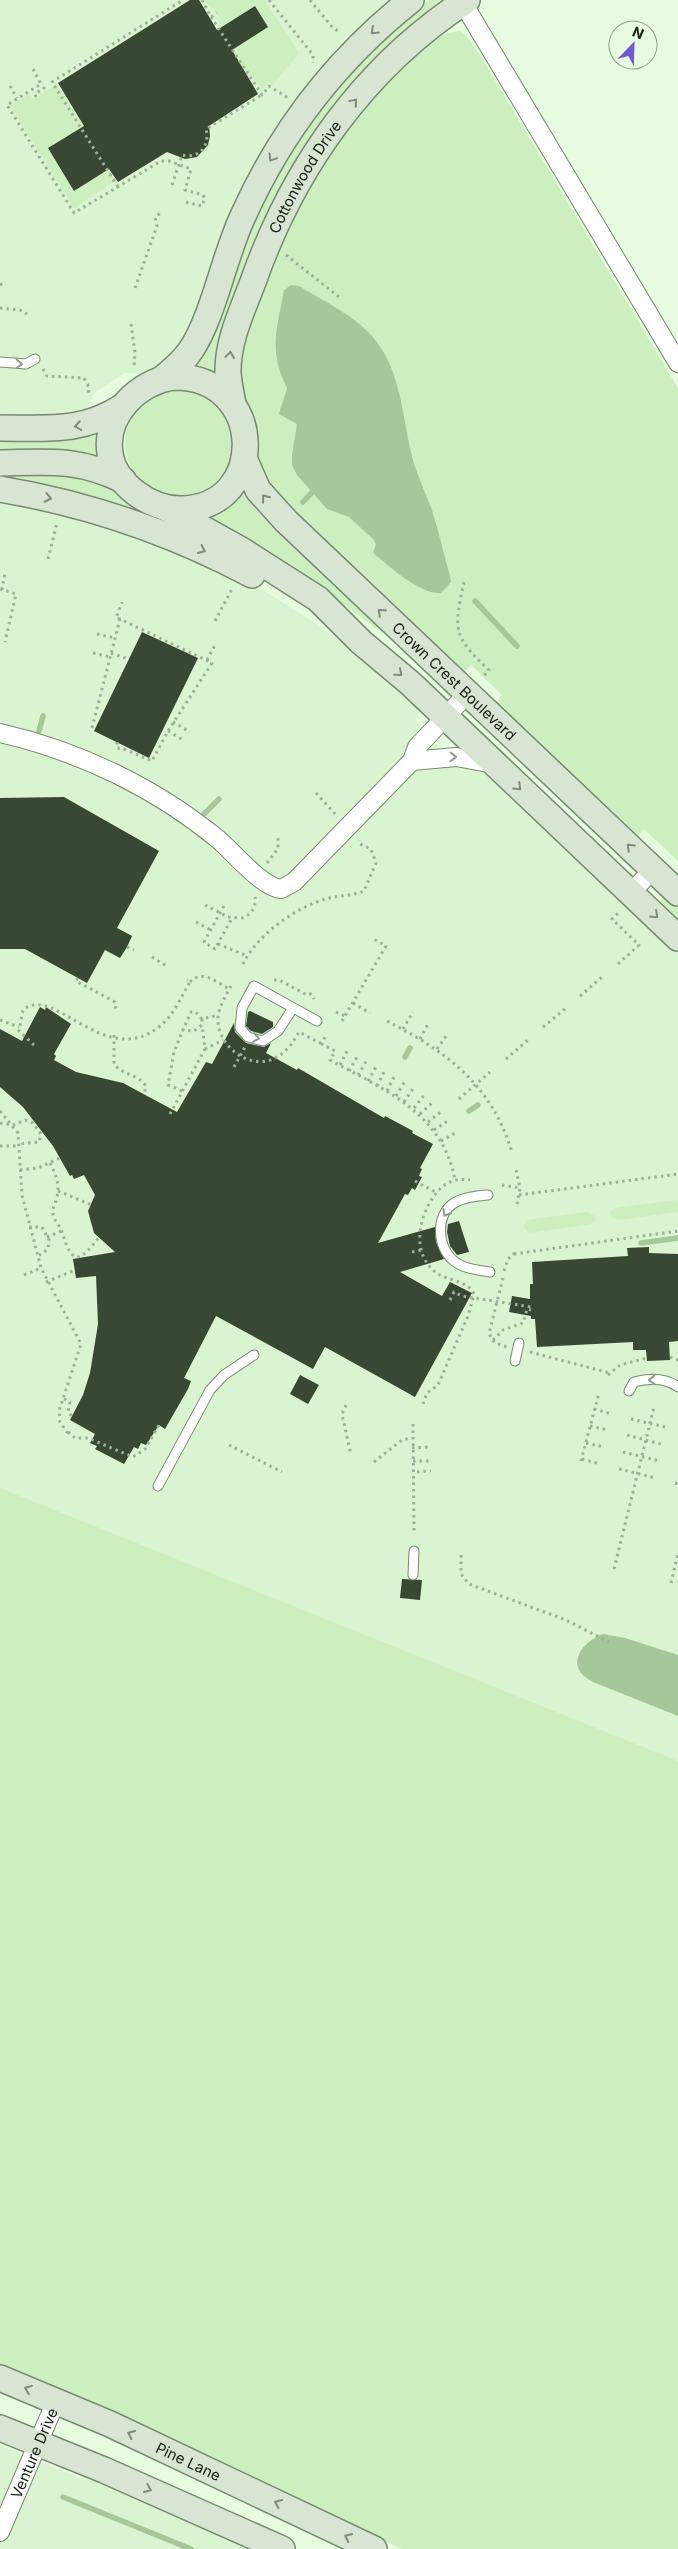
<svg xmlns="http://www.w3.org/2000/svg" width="678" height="2549" font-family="Inter,sans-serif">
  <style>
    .built { fill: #daf3d0 }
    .green { fill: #cdefc0 }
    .water { fill: #a6c79a }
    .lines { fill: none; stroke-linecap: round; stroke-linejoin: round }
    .stream { stroke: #a6c79a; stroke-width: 5.5 }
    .building { fill: #384832 }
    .lane-casing { stroke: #788a71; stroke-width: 11 }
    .street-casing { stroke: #788a71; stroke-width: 20 }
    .secondary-casing { stroke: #788a71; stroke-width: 28 }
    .path { stroke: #9fb09a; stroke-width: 3; stroke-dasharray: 2.5 4; stroke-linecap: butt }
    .lane { stroke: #fff; stroke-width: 9 }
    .street { stroke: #fff; stroke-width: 18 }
    .secondary { stroke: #d7e5d2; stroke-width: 25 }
    .path-bridge { stroke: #9fb09a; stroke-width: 3; stroke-dasharray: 2.5 4; stroke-linecap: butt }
    .oneway { stroke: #808b7c }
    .oneway2 { stroke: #969995 }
    .labels { text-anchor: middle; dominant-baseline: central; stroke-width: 5; stroke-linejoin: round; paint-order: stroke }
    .street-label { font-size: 15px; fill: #161d13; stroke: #e6fbdf }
  </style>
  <rect width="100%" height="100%" fill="#e6fbdf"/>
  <!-- built -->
  <g class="built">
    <polygon points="0,0 393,0 356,33 345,37 317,73 217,251 188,334 172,355 145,374 125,373 95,392 86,410 64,417 0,413"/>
    <polygon points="0,496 65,509 247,580 323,628 375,668 422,711 415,720 454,765 479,770 492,779 678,953 678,2549 402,2549 109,2412 0,2365"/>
    <polygon points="0,2445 77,2477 104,2482 253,2549 0,2549"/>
  </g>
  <!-- green -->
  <g class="green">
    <polygon points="204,0 265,0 299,53 273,85 268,82 262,91 252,76 249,77 235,55 238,53 233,40 221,27 218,15"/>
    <polygon points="429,0 446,0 427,15 283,183 258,237 216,374 193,366 238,257 278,170 337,86 405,19"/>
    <path d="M460 31 468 38 483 60 678 388V861L644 829 636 838 495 704 502 695 471 665 463 674 276 495C269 483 261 472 258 458 256 448 258 438 256 428 251 408 238 391 239 370 240 345 251 321 260 297 291 210 336 125 407 63 426 46 433 34 460 31Z"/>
    <polygon points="57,84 117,180 74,208 10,106 29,94 33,99"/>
    <circle cx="179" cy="443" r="54"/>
    <polygon points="101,431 101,458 73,451 0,452 0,439"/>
    <polygon points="63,473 101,481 189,530 0,483 0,474"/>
    <polygon points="244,487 263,514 384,629 382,633 320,587 197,520"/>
    <polygon points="665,896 678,908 678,924 657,904"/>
    <polygon points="678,1200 678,1212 617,1220 610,1216 611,1211 615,1208"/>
    <polygon points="587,1212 595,1216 595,1221 592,1224 529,1233 523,1227 527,1220"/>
    <polygon points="0,1488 678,1761 678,2549 402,2549 109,2412 0,2365"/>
  </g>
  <!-- water -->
  <g class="water">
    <path d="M291 285 299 286C323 301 352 314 371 335 402 368 402 419 413 460 418 477 426 494 432 510 439 532 444 555 450 576L451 582 441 593C420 595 389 566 373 553L376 544 373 539 349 517 327 509 297 475 292 465V455L297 424 279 414 287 388C268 350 277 329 284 290Z"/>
    <path d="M603 1634 625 1638 678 1655V1716L593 1682C563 1667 581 1642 603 1634Z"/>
  </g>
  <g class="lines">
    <!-- stream -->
    <g class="stream">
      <polyline points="303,502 315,489"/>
      <polyline points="475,601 517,646"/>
      <polyline points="39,731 43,716"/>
      <polyline points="204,814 219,799"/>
      <polyline points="405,1057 410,1048"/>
      <polyline points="469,1111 478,1105"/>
      <polyline points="641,1243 678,1238"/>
      <polyline points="63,2497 191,2549"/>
    </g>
  </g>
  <!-- building -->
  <g class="building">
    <polygon points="190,0 199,0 217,30 255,6 268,27 232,50 258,94 209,126 210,136 208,145 197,157 185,159 167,152 118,182 109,169 74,191 48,148 84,126 58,83"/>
    <polygon points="142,632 198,658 149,758 94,731"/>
    <polygon points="64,797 159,851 117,928 132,936 127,947 120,958 105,950 87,983 25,949 0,949 0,798"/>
    <polygon points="40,1007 45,1010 46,1007 71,1024 54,1054 56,1056 54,1060 76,1072 123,1083 177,1112 206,1062 212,1064 234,1023 235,1032 246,1043 264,1047 271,1043 266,1053 297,1070 298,1068 384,1118 385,1116 413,1131 412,1133 433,1144 420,1168 422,1169 419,1176 422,1177 415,1190 412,1188 408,1195 405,1194 378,1243 435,1227 436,1242 444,1259 400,1272 442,1296 450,1282 472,1293 415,1397 325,1347 313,1369 216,1316 184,1378 191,1381 188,1389 165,1429 159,1425 146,1445 141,1443 138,1449 134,1447 124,1464 95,1449 97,1446 90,1443 95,1434 70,1420 83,1395 90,1373 98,1324 96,1276 76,1278 73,1259 115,1252 94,1233 88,1211 95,1195 84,1175 74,1179 72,1175 70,1176 53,1146 23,1107 0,1087 0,1029 22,1041"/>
    <polygon points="250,1011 273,1022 273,1027 262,1034 251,1031 246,1026 248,1012"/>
    <polygon points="459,1221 469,1252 457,1255 450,1246 447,1232 448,1224"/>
    <polygon points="649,1247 649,1253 678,1254 678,1341 669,1342 670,1360 647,1361 646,1350 633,1350 633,1342 537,1347 535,1319 531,1319 531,1316 509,1312 512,1296 530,1299 530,1284 533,1284 532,1262 628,1256 627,1248"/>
    <polygon points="300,1375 319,1385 308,1404 290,1394"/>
    <polygon points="402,1579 422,1580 420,1600 400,1598"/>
  </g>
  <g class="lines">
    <!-- lane casing -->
    <g class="lane-casing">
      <g id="lane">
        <polyline points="0,362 26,364 35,359"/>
        <polyline points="293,1008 278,1031 263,1041 248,1037 240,1028 242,1008 254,986 317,1021"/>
        <path d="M488 1195C477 1196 464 1197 454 1203 435 1215 437 1248 454 1261 464 1269 478 1270 490 1272"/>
        <polyline points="515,1361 519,1343"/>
        <path d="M629 1391 634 1382C649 1378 665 1377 678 1387"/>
        <polyline points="158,1486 210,1390 224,1375 254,1355"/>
        <polyline points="413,1575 414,1551"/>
      </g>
    </g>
    <!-- street casing -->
    <g class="street-casing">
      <g id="street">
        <polyline points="463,3 678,363"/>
        <path d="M0 733C79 751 156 788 219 840 234 853 262 887 281 889L294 882 412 761 417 747 468 693"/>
        <polyline points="412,761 456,757 494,764"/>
        <polyline points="631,893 653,869"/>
        <path id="s1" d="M0 2532 56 2401"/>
      </g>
    </g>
    <!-- secondary casing -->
    <g class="secondary-casing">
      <g id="secondary">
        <path d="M174 377C266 376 269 507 182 509 151 510 114 484 110 453 104 415 139 381 174 377Z"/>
        <path d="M162 379C173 370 183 362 191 350 214 315 224 256 243 216 281 131 338 58 411 0"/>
        <path id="s2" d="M233 404C231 394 229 384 228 374 227 342 242 311 253 282 293 168 364 67 467 0"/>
        <path d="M0 428C47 428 81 433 122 407"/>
        <path id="s3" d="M244 458 258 490 286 521 678 893"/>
        <path d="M0 463C49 462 77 458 123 480"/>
        <path d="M0 489C89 504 173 533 252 575"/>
        <polyline points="166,508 243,551 318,599 361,642 410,683 678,938"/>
        <path id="s4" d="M0 2378 110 2424 374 2549"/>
        <polyline points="0,2428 104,2470 282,2549"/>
      </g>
    </g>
    <!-- path -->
    <g class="path">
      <polyline points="202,0 211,17 217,13"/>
      <polyline points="269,0 313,55 313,63"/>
      <polyline points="310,0 333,28 340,32"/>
      <polyline points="211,17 262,95 269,86 288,98"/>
      <polyline points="33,69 41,84 7,105 74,213 161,161 169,161 191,169 185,190 203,195 205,198 202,206 185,202"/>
      <polyline points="10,86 17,98"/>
      <polyline points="36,97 35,94 44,88 41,84"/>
      <path d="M172 185 182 155C200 159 210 146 206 129L262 95"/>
      <polyline points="118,187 52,82 183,0"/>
      <polyline points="286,255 339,297"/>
      <polyline points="0,285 3,283"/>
      <polyline points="135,288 157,226 155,218 161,212"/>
      <polyline points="0,308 20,310 27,314"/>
      <polyline points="131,324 135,353 134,367"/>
      <polyline points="43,369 47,376 84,378 89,387 88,396"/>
      <polyline points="48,559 57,523"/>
      <path d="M464 582C454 629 452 636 489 670L482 678"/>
      <polyline points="0,589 16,594 5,642"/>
      <polyline points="2,590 5,572"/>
      <polyline points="120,619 116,618 122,602"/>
      <polyline points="215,621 232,589"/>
      <polyline points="97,634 115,638"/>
      <polyline points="93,653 111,657"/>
      <polyline points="111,653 128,659"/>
      <polyline points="207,660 215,645"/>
      <polyline points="173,722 190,732"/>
      <polyline points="92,728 120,619 212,663 168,731 152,761 124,749 125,746"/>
      <polyline points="168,731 183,740"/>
      <polyline points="117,742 117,748 124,749"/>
      <polyline points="316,793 336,815"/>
      <polyline points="267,863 278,849 278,835"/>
      <path d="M205 905 228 917 242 918C252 914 256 908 255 897"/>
      <polyline points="224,906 204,942 215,949 232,918"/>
      <polyline points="196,922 211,930"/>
      <polyline points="218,944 247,956"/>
      <polyline points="127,947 134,950"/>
      <polyline points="152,957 168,967"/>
      <path d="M243 964C257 935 296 907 326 899 339 895 353 896 364 891L376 863 371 849 360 844V840"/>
      <polyline points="618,964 639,945 612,919 619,912"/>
      <polyline points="78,978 76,981 115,1002 116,1012"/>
      <polyline points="274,980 279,980 307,995 311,994 314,999"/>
      <path d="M190 982C202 969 217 982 229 989"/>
      <path d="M231 986C226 995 219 1007 218 1017 216 1044 247 1070 273 1059 285 1054 293 1043 299 1032L322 1044"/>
      <polyline points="580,996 602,977"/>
      <polyline points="353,1003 370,1013"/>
      <polyline points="336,1012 345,1016"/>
      <polyline points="202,1019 196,1012 191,1012 183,1030 194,1031 202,1025 202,1019 218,1015"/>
      <polyline points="0,1020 19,1027"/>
      <polyline points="342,1021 386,946 374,939"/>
      <path d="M387 1021C447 1052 491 1084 512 1152"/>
      <polyline points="543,1027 565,1009"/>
      <polyline points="403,1029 413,1012"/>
      <path d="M114 1035V1064C122 1075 138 1074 146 1086L144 1094"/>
      <path d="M325 1037 322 1044 335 1051 330 1060C383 1089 443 1113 455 1180"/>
      <polyline points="420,1039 429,1022"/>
      <path d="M34 1045 19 1031 23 1010C54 983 105 1071 160 1026 174 1015 181 997 190 982L187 980"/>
      <polyline points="205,1049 223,1040"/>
      <polyline points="437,1049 448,1033"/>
      <polyline points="506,1059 528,1040"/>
      <polyline points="340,1065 348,1049"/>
      <polyline points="234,1067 245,1047"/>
      <polyline points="349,1071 358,1055"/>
      <polyline points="358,1075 367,1060"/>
      <polyline points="368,1081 377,1065"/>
      <polyline points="377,1086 385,1070"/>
      <polyline points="182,1091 168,1085 174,1052 183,1030"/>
      <polyline points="387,1091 395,1075"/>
      <polyline points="396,1096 405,1081"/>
      <polyline points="459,1099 490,1072"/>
      <polyline points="404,1102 414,1087"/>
      <polyline points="414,1108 425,1094"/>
      <polyline points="0,1111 18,1133 22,1195 41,1268 81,1344 59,1411 60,1422 67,1432 66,1434"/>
      <polyline points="170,1114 205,1049 202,1025"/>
      <polyline points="420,1114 433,1102"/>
      <polyline points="428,1122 442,1111"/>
      <polyline points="0,1123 13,1125 25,1120 33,1123 41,1134 39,1142 18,1144"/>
      <polyline points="434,1130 449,1120"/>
      <polyline points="441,1141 457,1132"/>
      <polyline points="0,1146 18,1146"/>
      <path d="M50 1163C56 1175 61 1186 56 1200 55 1204 53 1207 53 1211 52 1219 60 1225 62 1232 73 1269 81 1260 100 1236"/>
      <polyline points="20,1170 38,1168 62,1157"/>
      <polyline points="516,1170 520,1188 517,1204"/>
      <polyline points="415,1181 437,1193"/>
      <polyline points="502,1185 520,1188"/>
      <polyline points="58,1191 92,1205"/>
      <polyline points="519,1195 678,1174"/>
      <polyline points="29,1227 42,1227 49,1240 48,1249 37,1257"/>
      <polyline points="47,1237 62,1231"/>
      <polyline points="412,1252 421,1250"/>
      <polyline points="514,1254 678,1231"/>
      <polyline points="504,1271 508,1259 514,1254 513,1251"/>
      <polyline points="24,1275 41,1268"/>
      <polyline points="503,1278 489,1334 495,1343 507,1347"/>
      <polyline points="46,1282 75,1270"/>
      <polyline points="493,1340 503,1330 523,1323 527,1309 531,1310"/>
      <polyline points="530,1352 610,1373"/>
      <polyline points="670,1357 678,1360"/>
      <polyline points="608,1375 620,1365 647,1358"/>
      <polyline points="64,1399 70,1402 68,1412 72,1416"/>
      <path d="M423 1404 427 1393 438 1385 468 1316 474 1295C471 1282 448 1280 438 1274 409 1254 419 1213 438 1191 447 1181 457 1178 470 1180"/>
      <polyline points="346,1405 342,1414 351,1455"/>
      <polyline points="594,1409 612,1414"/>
      <polyline points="631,1419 669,1428"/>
      <polyline points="413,1424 414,1531"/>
      <polyline points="590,1426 608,1430"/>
      <polyline points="68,1432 75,1438 88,1438 133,1457 145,1449 159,1425"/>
      <polyline points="627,1435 664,1445"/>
      <polyline points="586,1443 604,1447"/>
      <polyline points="229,1445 282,1472"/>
      <polyline points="412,1448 429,1447"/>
      <polyline points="623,1452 660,1461"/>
      <polyline points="582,1459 600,1464"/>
      <polyline points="413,1461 431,1461"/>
      <polyline points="581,1461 599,1393"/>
      <polyline points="374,1462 402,1440 412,1438"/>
      <polyline points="619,1469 656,1478"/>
      <polyline points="417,1472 431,1471"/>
      <polyline points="675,1483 678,1484"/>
      <polyline points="461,1555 461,1574 469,1584 566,1620 609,1642"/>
      <polyline points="614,1569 654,1407"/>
      <polyline points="671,1583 678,1553"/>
    </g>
    <!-- lane -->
    <use href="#lane" class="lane"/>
    <!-- street -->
    <use href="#street" class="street"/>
    <!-- secondary -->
    <use href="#secondary" class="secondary"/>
    <!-- path-bridge -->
    <polyline class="path-bridge" points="450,1300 454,1292 462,1296 531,1307"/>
  </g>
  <!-- one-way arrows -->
  <defs><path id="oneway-chevron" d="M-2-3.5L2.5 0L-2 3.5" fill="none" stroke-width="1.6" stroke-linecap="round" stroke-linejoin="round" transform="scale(1.25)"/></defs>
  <g class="oneway">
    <use href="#oneway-chevron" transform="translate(374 31) rotate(137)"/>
    <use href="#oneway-chevron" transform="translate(354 102) rotate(-50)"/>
    <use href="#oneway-chevron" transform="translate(272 158) rotate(121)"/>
    <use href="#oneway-chevron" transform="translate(230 355) rotate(-82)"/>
    <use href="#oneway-chevron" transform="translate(78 426) rotate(171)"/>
    <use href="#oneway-chevron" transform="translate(48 498) rotate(12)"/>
    <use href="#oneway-chevron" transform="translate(265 498) rotate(-128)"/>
    <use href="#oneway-chevron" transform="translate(202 550) rotate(25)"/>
    <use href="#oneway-chevron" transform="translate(381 612) rotate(-137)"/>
    <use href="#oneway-chevron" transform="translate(399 673) rotate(41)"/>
    <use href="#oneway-chevron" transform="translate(518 787) rotate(44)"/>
    <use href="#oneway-chevron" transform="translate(630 847) rotate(-136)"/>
    <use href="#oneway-chevron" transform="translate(655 915) rotate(43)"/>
    <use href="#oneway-chevron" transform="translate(28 2389) rotate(-158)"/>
    <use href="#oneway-chevron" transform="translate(131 2434) rotate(-155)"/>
    <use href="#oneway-chevron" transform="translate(148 2489) rotate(24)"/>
    <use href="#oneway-chevron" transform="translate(278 2503) rotate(-155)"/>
    <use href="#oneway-chevron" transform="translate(348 2537) rotate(-155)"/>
  </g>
  <g class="oneway2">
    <use href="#oneway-chevron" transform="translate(19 364) rotate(3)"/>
    <use href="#oneway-chevron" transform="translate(453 757) rotate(2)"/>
    <use href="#oneway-chevron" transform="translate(256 1038) rotate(10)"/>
    <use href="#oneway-chevron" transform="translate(446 1213) rotate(120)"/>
    <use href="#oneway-chevron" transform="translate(652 1380) rotate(178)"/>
  </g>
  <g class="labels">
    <!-- street labels -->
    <g class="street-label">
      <text stroke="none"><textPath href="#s2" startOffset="244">Cottonwood Drive</textPath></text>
      <text stroke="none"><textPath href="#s3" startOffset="309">Crown Crest Boulevard</textPath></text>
      <text stroke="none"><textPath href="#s1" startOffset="86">Venture Drive</textPath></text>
      <text stroke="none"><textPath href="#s4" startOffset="206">Pine Lane</textPath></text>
    </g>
  </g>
  <!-- north arrow -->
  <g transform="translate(633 45) rotate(23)"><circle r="24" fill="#e6fbdf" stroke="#93a28d"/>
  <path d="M0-4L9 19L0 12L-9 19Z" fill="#705ad4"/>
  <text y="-8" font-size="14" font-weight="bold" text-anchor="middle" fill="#161d13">N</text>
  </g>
</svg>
